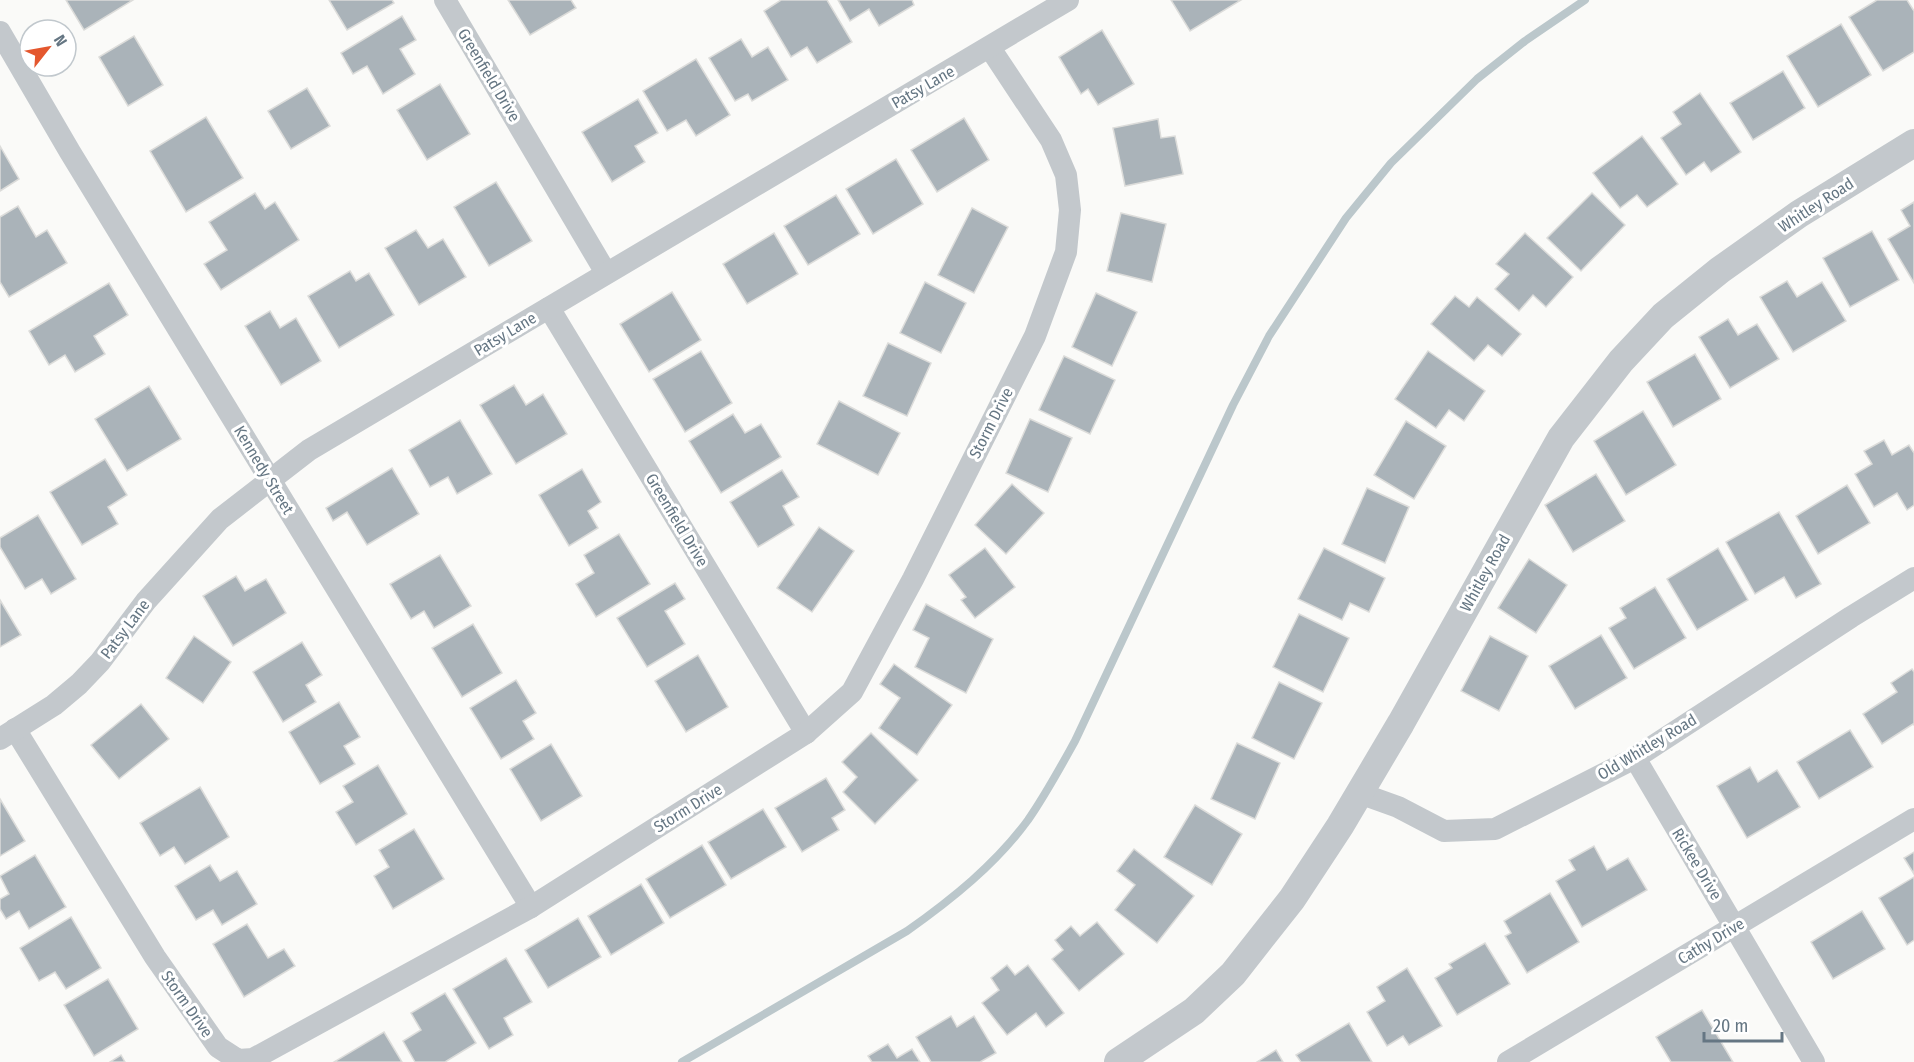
<svg xmlns="http://www.w3.org/2000/svg" width="1914" height="1062" font-family="'Fira Sans Condensed',sans-serif">
  <style>
    .lines { fill: none; stroke-linecap: round; stroke-linejoin: round }
    .stream { stroke: #bbc7cb; stroke-width: 8 }
    .building { fill: #aab3b9; stroke: #dcdcda; stroke-width: 1.5 }
    .minor { stroke: #c3c8cc; stroke-width: 22 }
    .tertiary { stroke: #c3c8cc; stroke-width: 28 }
    .labels { text-anchor: middle; dominant-baseline: central; stroke-width: 6; stroke-linejoin: round; paint-order: stroke }
    .street-label { font-size: 16px; fill: #657683; stroke: #fff }
  </style>
  <rect width="100%" height="100%" fill="#fafaf8"/>
  <g class="lines">
    <!-- stream -->
    <path class="stream" d="M682 1062 907 931C951 900 996 864 1028 820 1046 794 1060 768 1075 741L1233 405 1269 336 1346 218 1391 163 1477 79 1525 41 1585 0"/>
  </g>
  <!-- building -->
  <g class="building">
    <polygon points="66,0 133,0 84,30"/>
    <polygon points="329,0 392,0 394,3 347,30"/>
    <polygon points="508,0 571,0 576,8 530,35"/>
    <polygon points="781,0 827,0 852,42 817,63 807,47 791,57 764,11"/>
    <polygon points="838,0 912,0 914,5 879,26 869,9 850,21"/>
    <polygon points="1171,0 1241,0 1190,31"/>
    <polygon points="1877,0 1907,0 1914,11 1914,52 1883,71 1849,17"/>
    <polygon points="402,16 416,40 400,49 415,74 383,94 367,66 353,74 341,53"/>
    <polygon points="1841,24 1871,75 1818,107 1787,56"/>
    <polygon points="1102,30 1134,84 1098,105 1088,89 1081,94 1059,57"/>
    <polygon points="134,36 163,85 128,106 99,57"/>
    <polygon points="741,39 752,57 768,47 788,80 752,101 748,94 735,101 709,58"/>
    <polygon points="696,59 730,115 696,136 686,120 667,131 643,91"/>
    <polygon points="1783,71 1805,108 1753,140 1730,103"/>
    <polygon points="440,84 470,134 427,160 397,110"/>
    <polygon points="307,88 330,126 291,149 268,111"/>
    <polygon points="1700,93 1741,152 1711,172 1704,162 1686,175 1661,138 1681,124 1673,112"/>
    <polygon points="638,99 658,133 635,146 645,162 612,182 582,132"/>
    <polygon points="206,117 243,178 186,212 150,151"/>
    <polygon points="964,118 989,160 937,192 911,150"/>
    <polygon points="1158,119 1161,138 1175,136 1183,174 1125,186 1113,128"/>
    <polygon points="1642,136 1678,184 1647,207 1637,195 1620,208 1593,173"/>
    <polygon points="0,146 19,179 0,191"/>
    <polygon points="896,159 923,204 873,234 846,189"/>
    <polygon points="496,182 532,241 489,266 454,207"/>
    <polygon points="255,193 265,209 275,202 299,240 221,290 204,264 227,250 209,222"/>
    <polygon points="1592,193 1625,225 1581,271 1547,238"/>
    <polygon points="836,195 860,234 808,265 784,226"/>
    <polygon points="1914,202 1914,283 1888,239 1910,226 1901,210"/>
    <polygon points="18,206 36,237 47,230 67,263 9,297 0,282 0,217"/>
    <polygon points="972,208 1008,227 974,293 938,275"/>
    <polygon points="1121,213 1166,224 1152,282 1107,271"/>
    <polygon points="416,230 428,248 443,239 466,277 419,305 385,248"/>
    <polygon points="1872,231 1899,280 1850,307 1823,258"/>
    <polygon points="774,233 798,274 747,304 723,264"/>
    <polygon points="1525,233 1573,277 1546,307 1533,295 1519,311 1495,289 1509,274 1496,264"/>
    <polygon points="350,271 356,281 369,273 394,315 339,348 308,296"/>
    <polygon points="1787,281 1797,297 1822,282 1846,321 1793,352 1760,297"/>
    <polygon points="925,282 966,303 941,353 900,333"/>
    <polygon points="109,283 128,315 94,336 105,354 75,372 65,355 49,365 29,331"/>
    <polygon points="672,292 701,340 649,372 620,324"/>
    <polygon points="1096,293 1137,312 1112,366 1072,347"/>
    <polygon points="1455,296 1469,307 1477,297 1521,334 1502,356 1488,345 1474,361 1431,324"/>
    <polygon points="270,311 280,328 296,318 321,361 281,385 245,326"/>
    <polygon points="1728,319 1738,335 1757,324 1779,359 1730,388 1699,337"/>
    <polygon points="888,343 931,363 907,416 863,396"/>
    <polygon points="701,351 732,403 685,432 653,379"/>
    <polygon points="1428,351 1485,391 1464,421 1449,410 1436,428 1395,399"/>
    <polygon points="1695,354 1721,399 1673,427 1647,382"/>
    <polygon points="1064,356 1115,380 1090,434 1039,410"/>
    <polygon points="514,385 526,405 543,394 567,434 516,464 480,405"/>
    <polygon points="149,386 181,439 127,471 95,419"/>
    <polygon points="839,401 900,433 878,475 817,444"/>
    <polygon points="1643,411 1676,465 1626,495 1594,441"/>
    <polygon points="733,414 745,433 761,424 781,457 721,493 689,441"/>
    <polygon points="1030,419 1072,438 1048,492 1006,473"/>
    <polygon points="460,420 492,474 457,494 448,477 430,487 409,450"/>
    <polygon points="1406,421 1446,446 1414,499 1374,475"/>
    <polygon points="1884,440 1892,455 1909,445 1914,453 1914,505 1907,510 1897,493 1874,507 1855,474 1872,464 1864,451"/>
    <polygon points="105,459 127,495 108,507 118,524 82,545 50,492"/>
    <polygon points="392,468 419,514 367,545 347,512 333,521 326,508"/>
    <polygon points="582,469 601,502 588,511 598,528 569,546 539,495"/>
    <polygon points="782,470 799,497 783,506 794,525 758,547 730,502"/>
    <polygon points="1596,474 1625,521 1573,552 1545,505"/>
    <polygon points="1012,484 1044,513 1006,554 975,525"/>
    <polygon points="1847,485 1870,523 1818,554 1796,516"/>
    <polygon points="1367,488 1409,507 1385,563 1342,544"/>
    <polygon points="1779,512 1821,584 1796,598 1784,577 1755,594 1726,542"/>
    <polygon points="38,515 76,579 51,594 42,579 25,589 0,547 0,538"/>
    <polygon points="819,527 854,551 812,612 777,588"/>
    <polygon points="619,534 650,584 596,617 576,584 594,573 584,555"/>
    <polygon points="985,548 1015,587 975,618 961,600 966,597 949,575"/>
    <polygon points="1324,548 1385,578 1369,612 1350,603 1342,620 1298,599"/>
    <polygon points="1718,548 1748,600 1697,630 1667,579"/>
    <polygon points="440,555 471,606 434,628 424,611 411,619 390,584"/>
    <polygon points="1529,559 1567,585 1536,633 1498,608"/>
    <polygon points="236,576 245,591 266,579 286,613 233,646 203,596"/>
    <polygon points="675,583 685,599 665,611 685,644 647,667 617,618"/>
    <polygon points="1655,587 1686,638 1634,669 1609,628 1626,618 1620,608"/>
    <polygon points="0,600 21,635 0,647"/>
    <polygon points="926,604 993,639 966,693 915,667 929,638 913,630"/>
    <polygon points="1299,614 1349,638 1323,692 1273,667"/>
    <polygon points="473,624 502,673 462,697 432,648"/>
    <polygon points="1601,635 1627,678 1575,709 1549,666"/>
    <polygon points="194,636 231,662 203,703 166,678"/>
    <polygon points="1490,636 1528,656 1499,711 1461,691"/>
    <polygon points="302,642 322,675 306,685 316,702 283,722 253,672"/>
    <polygon points="698,655 728,707 686,732 655,681"/>
    <polygon points="894,664 952,705 917,755 879,728 900,698 880,684"/>
    <polygon points="1912,669 1914,672 1914,725 1913,724 1882,744 1863,714 1897,692 1891,683"/>
    <polygon points="516,680 536,713 523,721 534,739 501,759 470,708"/>
    <polygon points="1279,682 1322,703 1294,759 1252,738"/>
    <polygon points="339,702 360,737 344,746 355,764 320,784 289,732"/>
    <polygon points="141,704 169,739 119,779 91,745"/>
    <polygon points="1850,730 1873,767 1819,799 1797,762"/>
    <polygon points="871,733 918,780 875,824 843,792 857,777 842,762"/>
    <polygon points="1237,743 1280,763 1255,819 1211,799"/>
    <polygon points="551,744 582,796 541,821 510,769"/>
    <polygon points="378,765 407,814 356,845 336,812 353,802 343,786"/>
    <polygon points="1750,767 1758,782 1777,770 1800,807 1747,838 1717,786"/>
    <polygon points="826,778 845,810 832,818 839,830 802,852 775,808"/>
    <polygon points="200,787 229,837 185,864 174,847 160,856 140,823"/>
    <polygon points="0,799 25,841 0,856"/>
    <polygon points="1195,805 1242,834 1212,885 1164,857"/>
    <polygon points="763,809 786,847 731,879 708,842"/>
    <polygon points="414,829 444,879 393,909 374,876 389,867 379,850"/>
    <polygon points="702,845 726,885 670,918 646,879"/>
    <polygon points="1594,846 1607,870 1628,858 1647,890 1582,927 1556,881 1575,870 1569,860"/>
    <polygon points="1134,849 1194,896 1157,943 1115,910 1135,885 1117,871"/>
    <polygon points="1914,852 1914,874 1904,858"/>
    <polygon points="35,855 66,907 29,929 19,911 6,919 0,909 0,899 9,894 0,876"/>
    <polygon points="210,865 220,881 237,871 257,904 222,925 213,910 196,920 175,886"/>
    <polygon points="1914,877 1914,940 1907,945 1879,898"/>
    <polygon points="641,884 664,923 611,955 588,916"/>
    <polygon points="1550,893 1579,942 1527,973 1505,936 1511,933 1504,921"/>
    <polygon points="1862,911 1885,949 1833,979 1811,942"/>
    <polygon points="71,917 101,968 66,989 55,972 39,981 20,948"/>
    <polygon points="578,918 601,957 548,988 525,950"/>
    <polygon points="1097,922 1124,954 1079,991 1052,959 1063,950 1055,940 1071,926 1080,936"/>
    <polygon points="247,924 268,958 284,949 295,966 244,997 213,944"/>
    <polygon points="1485,943 1510,984 1457,1015 1435,978 1452,968 1449,964"/>
    <polygon points="506,958 532,1002 504,1018 513,1035 489,1049 453,989"/>
    <polygon points="1007,965 1015,975 1028,965 1064,1013 1046,1027 1036,1013 1007,1035 982,1003 999,990 991,978"/>
    <polygon points="1407,968 1442,1026 1409,1045 1403,1036 1387,1046 1367,1012 1385,1001 1377,987"/>
    <polygon points="108,979 138,1029 94,1056 64,1005"/>
    <polygon points="445,993 476,1043 445,1062 415,1062 403,1041 421,1030 411,1013"/>
    <polygon points="1702,1010 1733,1062 1671,1062 1656,1037"/>
    <polygon points="951,1016 957,1027 974,1016 996,1053 980,1062 931,1062 916,1037"/>
    <polygon points="1349,1023 1372,1062 1301,1062 1296,1055"/>
    <polygon points="384,1032 402,1062 334,1062"/>
    <polygon points="888,1044 897,1058 912,1049 920,1062 872,1062 868,1056"/>
    <polygon points="1276,1050 1283,1062 1257,1062"/>
    <polygon points="121,1055 125,1062 110,1062"/>
  </g>
  <g class="lines">
    <!-- minor -->
    <g class="minor">
      <polyline points="445,0 606,273"/>
      <polyline points="0,32 70,152 531,907"/>
      <polyline points="549,308 806,733"/>
      <polyline points="15,729 155,957 218,1047 238,1060 253,1059 531,907 806,733 852,692 913,579 1035,336 1066,252 1070,210 1066,175 1051,140 990,48"/>
      <polyline points="0,739 54,705 79,684 100,662 146,601 220,519 309,450 1068,0"/>
      <polyline points="1635,758 1814,1062"/>
      <polyline points="1359,793 1398,807 1444,831 1495,829 1635,758 1851,617 1914,578"/>
      <polyline points="1508,1062 1914,819"/>
    </g>
    <!-- tertiary -->
    <polyline class="tertiary" points="1118,1062 1194,1011 1233,974 1292,899 1340,826 1401,723 1561,438 1621,361 1663,316 1720,270 1799,214 1914,143"/>
  </g>
  <g class="labels">
    <!-- street labels -->
    <g class="street-label">
      <text transform="translate(489 75) rotate(59)">Greenfield Drive</text>
      <text transform="translate(923 87) rotate(-30)">Patsy Lane</text>
      <text transform="translate(1816 205) rotate(-33)">Whitley Road</text>
      <text transform="translate(505 334) rotate(-31)">Patsy Lane</text>
      <text transform="translate(991 423) rotate(-63)">Storm Drive</text>
      <text transform="translate(264 470) rotate(59)">Kennedy Street</text>
      <text transform="translate(677 520) rotate(59)">Greenfield Drive</text>
      <text transform="translate(1485 573) rotate(-61)">Whitley Road</text>
      <text transform="translate(125 629) rotate(-53)">Patsy Lane</text>
      <text transform="translate(1647 747) rotate(-31)">Old Whitley Road</text>
      <text transform="translate(688 808) rotate(-32)">Storm Drive</text>
      <text transform="translate(1697 864) rotate(59)">Rickee Drive</text>
      <text transform="translate(1711 941) rotate(-31)">Cathy Drive</text>
      <text transform="translate(187 1004) rotate(55)">Storm Drive</text>
    </g>
  </g>
  <!-- north arrow -->
  <g transform="translate(48 48) rotate(59)"><circle r="28" fill="#ffffff" stroke="#c1c8cd" stroke-width="1.5"/>
  <path d="M0-4.5L10 22L0 15L-10 22Z" fill="#e4572e"/>
  <text y="-9" font-size="16" font-weight="bold" text-anchor="middle" fill="#657683">N</text>
  </g>
  <!-- scale -->
  <path d="M1704 1032v9h78v-9" fill="none" stroke="#657683" stroke-width="3"/>
  <text x="1713" y="1032" font-size="18" fill="#657683" stroke="#ffffff" stroke-width="4.5" paint-order="stroke">20 m</text>
</svg>
